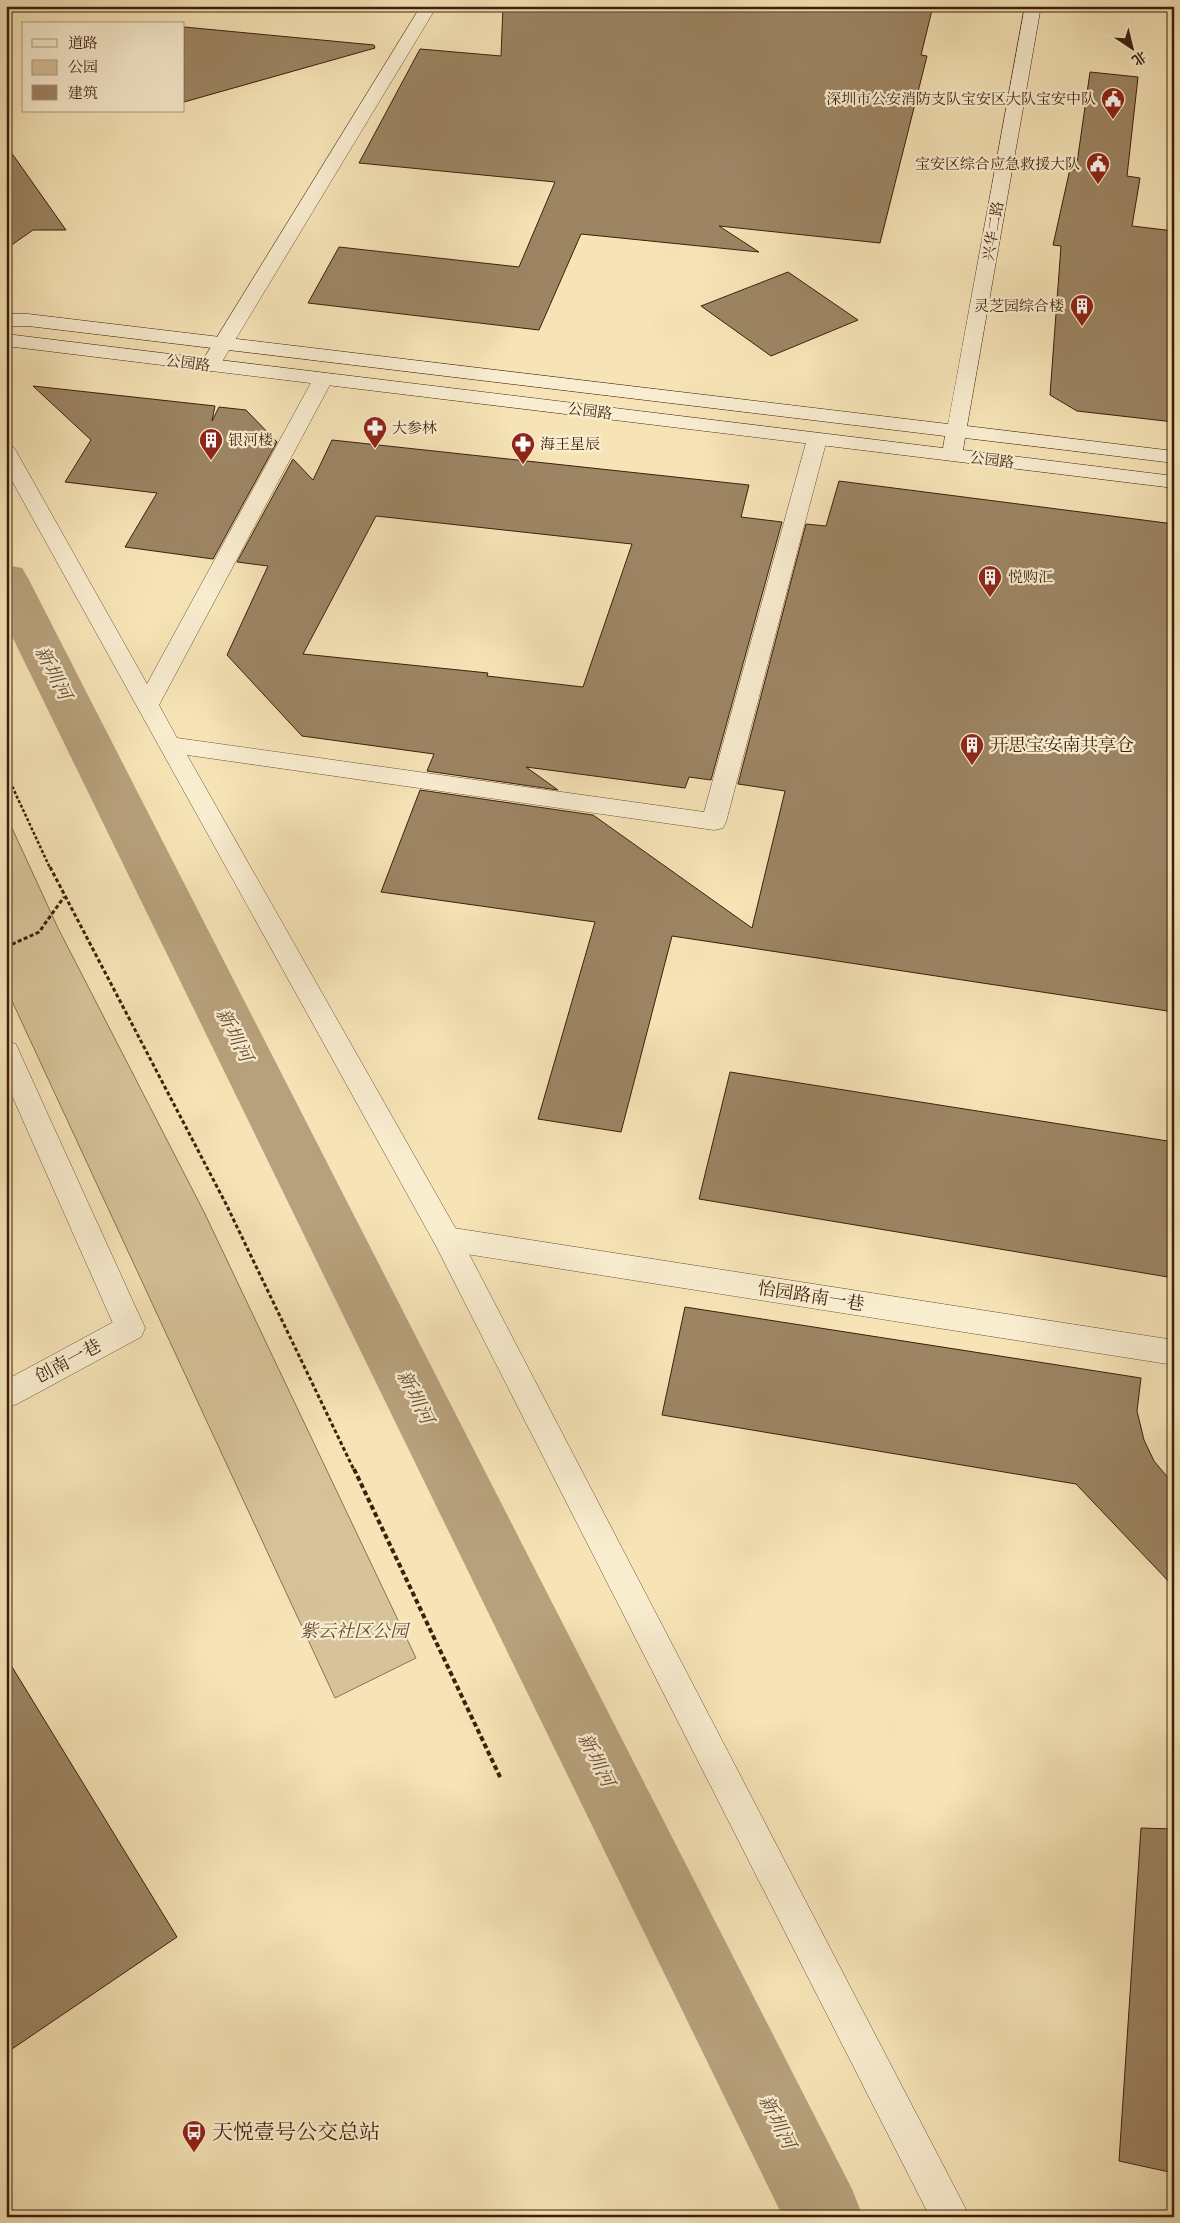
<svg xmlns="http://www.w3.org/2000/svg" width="1180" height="2223" font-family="Alegreya,'Noto Serif SC',serif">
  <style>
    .green { fill: #d7c39a; stroke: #8a7152 }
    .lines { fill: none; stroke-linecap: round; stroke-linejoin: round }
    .canal { fill: #b7a17c; fill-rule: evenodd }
    .building { fill: #9d8564; stroke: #3d1f0a; fill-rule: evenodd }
    .lane-casing { stroke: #6b5035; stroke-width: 1 }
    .street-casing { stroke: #6b5035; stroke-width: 1 }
    .secondary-casing { stroke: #3d1f0a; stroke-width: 1 }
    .path-far2 { stroke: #3d1f0a; stroke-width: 2.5; stroke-dasharray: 3 2; stroke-linecap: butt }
    .path-far1 { stroke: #3d1f0a; stroke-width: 3; stroke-dasharray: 4 2.5; stroke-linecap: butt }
    .path { stroke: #3d1f0a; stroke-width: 4; stroke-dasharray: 5 3; stroke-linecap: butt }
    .lane { fill: #f9edd0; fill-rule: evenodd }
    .street { fill: #f9edd0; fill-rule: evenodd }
    .secondary { fill: #f9edd0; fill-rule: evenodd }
    .labels { text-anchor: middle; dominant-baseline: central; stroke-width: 4.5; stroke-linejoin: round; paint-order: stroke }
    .far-poi-label { font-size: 15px; fill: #3d1f0a; stroke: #f9edd0; text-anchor: start }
    .far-street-label { font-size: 15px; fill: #3d1f0a; stroke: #f9edd0 }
    .poi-label { font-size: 18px; fill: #3d1f0a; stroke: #f9edd0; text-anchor: start }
    .street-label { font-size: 18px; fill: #3d1f0a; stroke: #f9edd0 }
    .park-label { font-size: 18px; font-style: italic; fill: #64482e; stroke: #f9edd0 }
    .water-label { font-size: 19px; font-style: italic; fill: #684c32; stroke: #f9edd0 }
    .near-poi-label { font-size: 21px; fill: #3d1f0a; stroke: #f9edd0; text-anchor: start }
  </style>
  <rect width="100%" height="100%" fill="#f6e4b7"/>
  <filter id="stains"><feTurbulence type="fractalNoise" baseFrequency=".004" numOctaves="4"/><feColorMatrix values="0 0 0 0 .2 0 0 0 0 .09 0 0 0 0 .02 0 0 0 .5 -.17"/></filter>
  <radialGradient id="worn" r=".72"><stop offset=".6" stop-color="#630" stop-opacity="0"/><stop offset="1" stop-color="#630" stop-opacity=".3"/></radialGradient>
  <!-- green -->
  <polygon class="green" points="6,815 58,928 205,1214 416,1658 335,1698 6,988"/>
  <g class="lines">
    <!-- canal -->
    <polygon class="canal" points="6,565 22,568 28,578 852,2189 863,2217 783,2217 6,624"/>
  </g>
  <!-- building -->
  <g class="building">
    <polygon points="503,6 933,6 921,55 927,56 880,243 719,226 759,252 581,234 539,330 308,303 339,247 519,267 555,182 359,163 420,49 501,56"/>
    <polygon points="184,27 374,45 375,48 184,102"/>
    <polygon points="1090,72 1138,77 1127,176 1140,178 1132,226 1174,231 1174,422 1077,411 1050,395 1061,246 1053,245 1070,169 1076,170"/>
    <polygon points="6,145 66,230 33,230 6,249"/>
    <polygon points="788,272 858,320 771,356 701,306"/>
    <polygon points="33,386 215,406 212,421 219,407 246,410 277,442 213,559 125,547 157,493 65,482 91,440"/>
    <path d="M332 440 749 485 741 517 782 522 711 780 689 777 685 788 526 767 558 790 427 771 434 754 302 736 227 655 268 566 237 562 293 459 313 480ZM376 516 632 544 583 687 487 676 488 673 303 654Z"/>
    <polygon points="839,481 1174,524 1174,1012 672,936 621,1132 538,1119 595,922 381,892 420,790 593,815 752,928 785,791 738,784 806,524 826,526"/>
    <polygon points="730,1072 1174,1142 1174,1278 699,1199"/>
    <polygon points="685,1307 1141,1378 1137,1411 1144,1440 1154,1461 1174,1485 1174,1587 1076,1484 662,1415"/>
    <polygon points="6,1657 177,1937 6,2053"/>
    <polygon points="1141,1828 1174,1829 1174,2173 1119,2161"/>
  </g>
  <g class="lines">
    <!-- lane casing -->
    <g class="lane-casing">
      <g id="lane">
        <polygon points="323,373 330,375 333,379 159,705 177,738 704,812 807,439 810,435 817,433 824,435 827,439 726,822 723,828 714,830 187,755 457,1231 970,2217 930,2217 436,1246 6,470 6,445 13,447 16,451 147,684 313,379 316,375"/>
        <polygon points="6,1041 16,1044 19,1051 145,1328 141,1337 130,1340 119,1337 115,1328 6,1082"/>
      </g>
    </g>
    <!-- street casing -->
    <g class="street-casing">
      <g id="street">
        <polygon points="421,6 437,6 220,365 217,369 210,371 203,369 200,365"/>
        <polygon points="447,1227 1174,1340 1174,1365 447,1251 437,1247 433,1239 437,1231"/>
        <polygon points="130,1316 141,1319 145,1328 141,1337 17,1404 6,1408 6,1380 119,1319"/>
      </g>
    </g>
    <!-- secondary casing -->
    <g class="secondary-casing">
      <polygon id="secondary" points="1025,6 1041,6 967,426 1174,451 1174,463 965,438 963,450 1174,476 1174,488 6,346 6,334 943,448 945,436 28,326 6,326 6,314 28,314 948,424"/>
    </g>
    <!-- path-far2 -->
    <polyline class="path-far2" points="6,773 50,868"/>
    <!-- path-far1 -->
    <g class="path-far1">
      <polyline points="50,867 226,1204 354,1470"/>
      <polyline points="6,947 39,932 64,897"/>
    </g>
    <!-- path -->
    <polyline class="path" points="354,1469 501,1779"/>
    <!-- lane -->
    <use href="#lane" class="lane"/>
    <!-- street -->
    <use href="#street" class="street"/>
    <!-- secondary -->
    <use href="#secondary" class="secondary"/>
  </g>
  <!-- icons -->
  <defs>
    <g id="civic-pin" transform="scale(1.25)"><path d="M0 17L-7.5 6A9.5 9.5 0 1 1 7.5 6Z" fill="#8f2418" stroke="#f9edd0"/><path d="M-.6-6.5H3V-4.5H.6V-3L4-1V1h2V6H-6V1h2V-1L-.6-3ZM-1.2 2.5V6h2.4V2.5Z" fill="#fff"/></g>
    <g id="building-pin" transform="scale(1.25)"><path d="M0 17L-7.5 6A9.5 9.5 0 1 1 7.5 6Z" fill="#8f2418" stroke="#f9edd0"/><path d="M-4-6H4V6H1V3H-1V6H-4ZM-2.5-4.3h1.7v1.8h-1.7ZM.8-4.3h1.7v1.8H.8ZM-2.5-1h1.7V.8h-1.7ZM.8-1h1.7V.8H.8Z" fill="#fff"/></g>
    <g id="pharmacy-pin" transform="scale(1.25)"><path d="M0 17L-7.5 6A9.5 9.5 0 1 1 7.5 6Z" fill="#8f2418" stroke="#f9edd0"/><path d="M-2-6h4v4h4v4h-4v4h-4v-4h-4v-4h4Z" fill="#fff"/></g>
    <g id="bus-pin" transform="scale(1.25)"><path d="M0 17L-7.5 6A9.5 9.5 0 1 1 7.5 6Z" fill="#8f2418" stroke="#f9edd0"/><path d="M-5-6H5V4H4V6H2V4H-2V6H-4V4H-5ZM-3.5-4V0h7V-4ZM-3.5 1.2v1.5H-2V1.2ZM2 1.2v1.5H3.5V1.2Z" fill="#fff"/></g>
  </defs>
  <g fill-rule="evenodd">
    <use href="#civic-pin" x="1113" y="99"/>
    <use href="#civic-pin" x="1098" y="164"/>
    <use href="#building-pin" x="1082" y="306"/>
    <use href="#pharmacy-pin" x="375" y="428"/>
    <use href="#building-pin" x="211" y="440"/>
    <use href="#pharmacy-pin" x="523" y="444"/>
    <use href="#building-pin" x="990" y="577"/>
    <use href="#building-pin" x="972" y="745"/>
    <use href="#bus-pin" x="194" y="2132"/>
  </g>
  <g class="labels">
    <!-- far-poi labels -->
    <g class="far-poi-label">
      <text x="1096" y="99" text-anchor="end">深圳市公安消防支队宝安区大队宝安中队</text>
      <text x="1080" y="164" text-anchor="end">宝安区综合应急救援大队</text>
      <text x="1064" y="306" text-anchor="end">灵芝园综合楼</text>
      <text x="392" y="428">大参林</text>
      <text x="228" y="440">银河楼</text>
      <text x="540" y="444">海王星辰</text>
      <text x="1008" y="577">悦购汇</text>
    </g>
    <!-- far-street labels -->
    <g class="far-street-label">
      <text transform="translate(993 231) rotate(-80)">兴华二路</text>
      <text transform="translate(188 363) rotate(7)">公园路</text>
      <text transform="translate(590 411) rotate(7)">公园路</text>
      <text transform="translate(992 460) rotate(7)">公园路</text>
    </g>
    <!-- poi labels -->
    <g class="poi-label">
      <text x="990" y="745">开思宝安南共享仓</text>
    </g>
    <!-- street labels -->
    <g class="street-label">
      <text transform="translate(811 1296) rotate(9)">怡园路南一巷</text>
      <text transform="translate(68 1361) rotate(-28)">创南一巷</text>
    </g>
    <!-- park labels -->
    <g class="park-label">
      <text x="354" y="1631">紫云社区公园</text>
    </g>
    <!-- water labels -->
    <g class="water-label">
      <text transform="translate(53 673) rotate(63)">新圳河</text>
      <text transform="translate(234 1035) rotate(63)">新圳河</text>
      <text transform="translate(415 1397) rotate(63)">新圳河</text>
      <text transform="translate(596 1760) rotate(63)">新圳河</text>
      <text transform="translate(777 2122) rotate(63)">新圳河</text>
    </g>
    <!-- near-poi labels -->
    <g class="near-poi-label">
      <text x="212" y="2132">天悦壹号公交总站</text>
    </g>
  </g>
  <!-- margin -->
  <rect width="1180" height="2223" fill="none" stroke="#f6e4b7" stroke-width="25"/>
  <rect x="8" y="8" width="1165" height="2208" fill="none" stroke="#3d1f0a" stroke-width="2.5"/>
  <rect x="12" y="12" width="1155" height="2198" fill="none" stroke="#3d1f0a"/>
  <!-- legend -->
  <rect x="22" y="22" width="162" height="90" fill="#f9edd0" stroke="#ae9b81"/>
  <rect x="32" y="39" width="25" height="8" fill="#f9edd0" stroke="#ae9b81"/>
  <text x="68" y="48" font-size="15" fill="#3d1f0a">道路</text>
  <rect x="32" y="60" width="25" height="15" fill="#d7c39a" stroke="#ae9b81"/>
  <text x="68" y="72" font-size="15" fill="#3d1f0a">公园</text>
  <rect x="32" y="85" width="25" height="15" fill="#9d8564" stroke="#ae9b81"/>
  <text x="68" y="98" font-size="15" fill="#3d1f0a">建筑</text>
  <!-- north arrow -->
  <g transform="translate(1132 48) rotate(145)" stroke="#f9edd0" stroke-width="4" paint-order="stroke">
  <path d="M0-4L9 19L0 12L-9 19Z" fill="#3d1f0a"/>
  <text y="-8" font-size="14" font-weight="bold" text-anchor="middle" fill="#3d1f0a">北</text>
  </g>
  <rect width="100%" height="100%" filter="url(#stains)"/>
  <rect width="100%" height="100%" fill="url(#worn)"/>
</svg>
